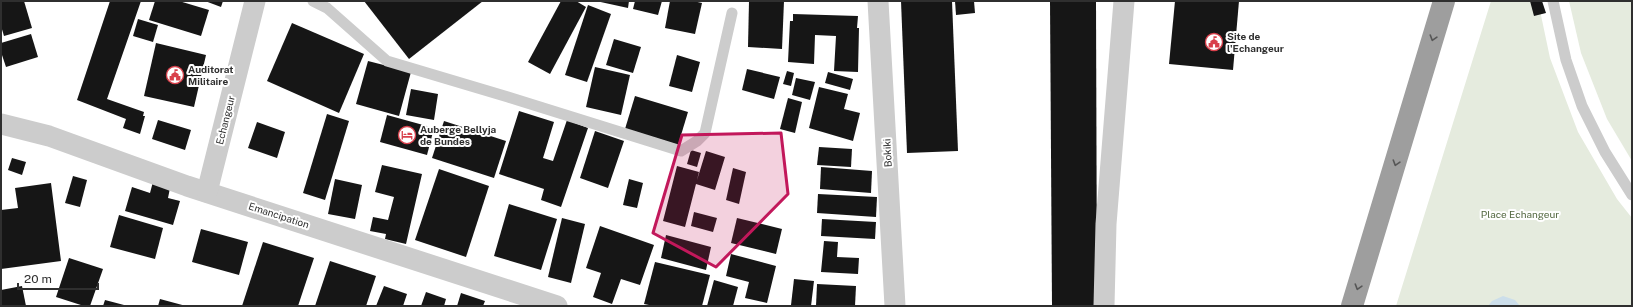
<svg xmlns="http://www.w3.org/2000/svg" width="1633" height="307" font-family="'Public Sans',sans-serif">
  <style>
    .green { fill: #e5ebde }
    .water { fill: #ccdeea }
    .building { fill: #161616 }
    .lines { fill: none; stroke-linecap: round; stroke-linejoin: round }
    .service { stroke: #ccc; stroke-width: 11 }
    .minor { stroke: #ccc; stroke-width: 21 }
    .trunk { stroke: #9e9e9e; stroke-width: 22 }
    .oneway { stroke: #565656 }
    .marked { fill: #c2185b; fill-opacity: 0.2; stroke: #c2185b; stroke-width: 3; stroke-linejoin: round }
    .labels { text-anchor: middle; dominant-baseline: central; stroke-width: 4; stroke-linejoin: round; paint-order: stroke }
    .poi-label { font-size: 10px; font-weight: bold; fill: #2f2f2f; stroke: #fff; text-anchor: start }
    .street-label { font-size: 10px; fill: #2f2f2f; stroke: #fff }
    .park-label { font-size: 10px; fill: #536840; stroke: #fff }
  </style>
  <rect width="100%" height="100%" fill="#fff"/>
  <!-- green -->
  <g class="green">
    <polygon points="1491,1 1538,1 1550,58 1578,132 1617,199 1632,218 1632,306 1396,306"/>
    <polygon points="1569,1 1632,1 1632,161 1607,119 1581,53"/>
  </g>
  <!-- water -->
  <polygon class="water" points="1503,296 1515,300 1520,306 1488,306 1492,301"/>
  <!-- building -->
  <g class="building">
    <polygon points="1,1 24,1 32,28 4,36 1,26"/>
    <polygon points="110,1 141,1 107,99 144,112 143,116 145,116 140,134 123,128 126,119 77,100"/>
    <polygon points="155,1 179,1 209,10 201,36 149,20"/>
    <polygon points="205,1 223,1 221,7"/>
    <polygon points="364,1 483,1 409,59"/>
    <polygon points="561,1 576,1 586,7 550,74 528,62"/>
    <polygon points="596,1 629,1 628,8"/>
    <polygon points="635,1 662,1 658,15 633,9"/>
    <polygon points="670,1 693,1 702,3 695,34 665,28"/>
    <polygon points="749,1 784,1 782,49 748,47"/>
    <polygon points="901,1 952,1 958,151 907,153"/>
    <polygon points="955,1 974,1 975,13 956,15"/>
    <polygon points="1050,1 1096,1 1097,306 1052,306"/>
    <polygon points="1175,1 1239,1 1233,70 1169,64"/>
    <polygon points="1530,1 1542,1 1546,13 1534,16"/>
    <polygon points="588,5 611,14 587,82 565,75"/>
    <polygon points="793,14 858,16 857,28 859,28 858,72 834,71 836,36 815,35 814,64 788,62 790,21 793,21"/>
    <polygon points="138,19 158,25 153,42 133,36"/>
    <polygon points="292,23 364,54 339,113 267,81"/>
    <polygon points="31,34 38,57 6,67 1,52 1,43"/>
    <polygon points="614,39 641,47 633,73 606,65"/>
    <polygon points="156,43 206,55 194,107 144,96"/>
    <polygon points="677,55 700,62 692,92 669,86"/>
    <polygon points="368,61 411,72 399,116 356,104"/>
    <polygon points="595,67 630,75 621,115 586,107"/>
    <polygon points="747,69 780,77 774,99 742,90"/>
    <polygon points="787,71 794,73 791,86 783,84"/>
    <polygon points="828,72 853,79 850,90 825,83"/>
    <polygon points="796,78 815,82 810,100 792,95"/>
    <polygon points="819,87 848,94 844,109 860,113 853,141 809,128"/>
    <polygon points="411,89 438,94 434,120 406,115"/>
    <polygon points="635,96 688,112 678,145 625,129"/>
    <polygon points="788,98 802,102 795,133 780,129"/>
    <polygon points="519,111 554,122 543,158 553,161 567,120 588,128 561,207 541,200 544,189 499,174"/>
    <polygon points="327,114 349,121 325,200 303,193"/>
    <polygon points="387,115 434,128 427,155 380,142"/>
    <polygon points="158,120 191,130 185,150 152,139"/>
    <polygon points="444,121 506,141 494,178 432,158"/>
    <polygon points="257,122 285,132 277,158 248,148"/>
    <polygon points="595,131 624,141 608,188 580,178"/>
    <polygon points="819,147 852,149 851,167 817,165"/>
    <polygon points="691,150 701,153 697,167 687,164"/>
    <polygon points="706,151 725,157 715,190 696,184 685,227 663,221 677,166 699,172 697,180"/>
    <polygon points="12,158 26,162 22,175 8,170"/>
    <polygon points="382,165 422,174 406,244 385,239 386,234 370,231 373,217 388,220 394,197 375,192"/>
    <polygon points="821,167 872,171 871,193 820,189"/>
    <polygon points="733,168 746,172 739,204 726,200"/>
    <polygon points="439,169 489,186 466,257 415,240"/>
    <polygon points="73,176 87,180 80,207 65,203"/>
    <polygon points="154,178 171,183 168,198 180,201 173,225 125,211 132,187 150,193"/>
    <polygon points="335,179 362,185 355,219 328,214"/>
    <polygon points="629,179 643,183 637,208 623,205"/>
    <polygon points="51,183 61,261 1,269 1,210 18,208 15,188"/>
    <polygon points="818,194 877,197 876,217 817,213"/>
    <polygon points="509,204 557,219 541,270 494,256"/>
    <polygon points="694,212 717,218 713,232 691,226"/>
    <polygon points="119,215 163,228 155,259 110,247"/>
    <polygon points="562,218 585,224 571,283 548,277"/>
    <polygon points="737,218 782,229 776,254 731,243"/>
    <polygon points="822,219 876,222 875,239 821,236"/>
    <polygon points="600,226 654,245 640,285 621,279 612,304 593,297 601,273 586,268"/>
    <polygon points="201,229 248,242 239,275 192,262"/>
    <polygon points="666,235 711,247 706,270 661,258"/>
    <polygon points="824,241 838,242 837,257 859,258 858,274 821,272"/>
    <polygon points="263,242 314,258 298,306 242,306"/>
    <polygon points="731,254 776,266 767,303 745,298 749,282 726,276"/>
    <polygon points="69,258 103,269 90,306 84,306 56,297"/>
    <polygon points="330,261 376,276 366,306 315,306"/>
    <polygon points="655,262 710,275 702,306 654,306 644,304"/>
    <polygon points="794,279 814,281 811,306 791,305"/>
    <polygon points="714,280 738,287 733,306 707,306"/>
    <polygon points="817,284 856,286 855,306 816,306"/>
    <polygon points="22,286 26,306 1,306 1,290"/>
    <polygon points="384,286 407,294 403,306 376,306"/>
    <polygon points="426,292 446,299 444,306 421,306"/>
    <polygon points="461,293 485,301 483,306 457,306"/>
    <polygon points="160,299 186,306 158,306"/>
    <polygon points="105,300 124,305 124,306 103,306"/>
  </g>
  <g class="lines">
    <!-- service -->
    <g class="service">
      <polyline points="313,1 327,8 387,61 508,97 681,151 697,141 705,133 732,13"/>
      <polyline points="1553,1 1566,60 1582,106 1605,152 1632,195"/>
    </g>
    <!-- minor -->
    <g class="minor">
      <polyline points="878,1 895,306"/>
      <polyline points="1,124 49,136 187,186 557,306"/>
      <polyline points="207,192 255,1"/>
      <polyline points="1104,306 1106,224 1124,1"/>
    </g>
    <!-- trunk -->
    <polyline class="trunk" points="1352,306 1444,1"/>
  </g>
  <!-- one-way arrows -->
  <defs><path id="oneway-chevron" d="M-2-3.5L2.5 0L-2 3.5" fill="none" stroke-width="1.6" stroke-linecap="round" stroke-linejoin="round"/></defs>
  <g class="oneway">
    <use href="#oneway-chevron" transform="translate(1433 38) rotate(107)"/>
    <use href="#oneway-chevron" transform="translate(1396 163) rotate(107)"/>
    <use href="#oneway-chevron" transform="translate(1358 287) rotate(107)"/>
  </g>
  <!-- marked area -->
  <path class="marked" d="M781 133 788 194 716 267 653 233 682 135Z"/>
  <!-- icons -->
  <defs>
    <g id="civic-ring" transform="scale(0.9)"><circle r="9.5" fill="#fff" stroke="#d8404b" stroke-width="1.5"/><path d="M-.6-6.5H3V-4.5H.6V-3L4-1V1h2V6H-6V1h2V-1L-.6-3ZM-1.2 2.5V6h2.4V2.5Z" fill="#d8404b"/></g>
    <g id="hotel-ring" transform="scale(0.9)"><circle r="9.5" fill="#fff" stroke="#d8404b" stroke-width="1.5"/><path d="M-6-4.5h1.5V1H6V5H4.5V3h-9V5H-6ZM-4 0a1.8 1.8 0 1 1 3.6 0ZM.5 0V-2.5h3Q6-2.5 6 0Z" fill="#d8404b"/></g>
  </defs>
  <g fill-rule="evenodd">
    <use href="#civic-ring" x="1214" y="42"/>
    <use href="#civic-ring" x="175" y="75"/>
    <use href="#hotel-ring" x="407" y="135"/>
  </g>
  <g class="labels">
    <!-- poi labels -->
    <g class="poi-label">
      <text x="1227" y="36">Site de<tspan x="1227" dy="12">l'Echangeur</tspan></text>
      <text x="188" y="69">Auditorat<tspan x="188" dy="12">Militaire</tspan></text>
      <text x="420" y="129">Auberge Bellyja<tspan x="420" dy="12">de Bundes</tspan></text>
    </g>
    <!-- street labels -->
    <g class="street-label">
      <text transform="translate(225 120) rotate(-76)">Echangeur</text>
      <text transform="translate(887 153) rotate(-93)">Bokiki</text>
      <text transform="translate(279 215) rotate(18)">Emancipation</text>
    </g>
    <!-- park labels -->
    <g class="park-label">
      <text x="1520" y="214">Place Echangeur</text>
    </g>
  </g>
  <!-- border -->
  <rect width="1633" height="307" fill="none" stroke="#2f2f2f" stroke-width="4"/>
  <!-- scale -->
  <path d="M18 283v6h80v-6" fill="none" stroke="#2f2f2f" stroke-width="2"/>
  <text x="24" y="283" font-size="12" fill="#2f2f2f" stroke="#ffffff" stroke-width="3" paint-order="stroke">20 m</text>
</svg>
